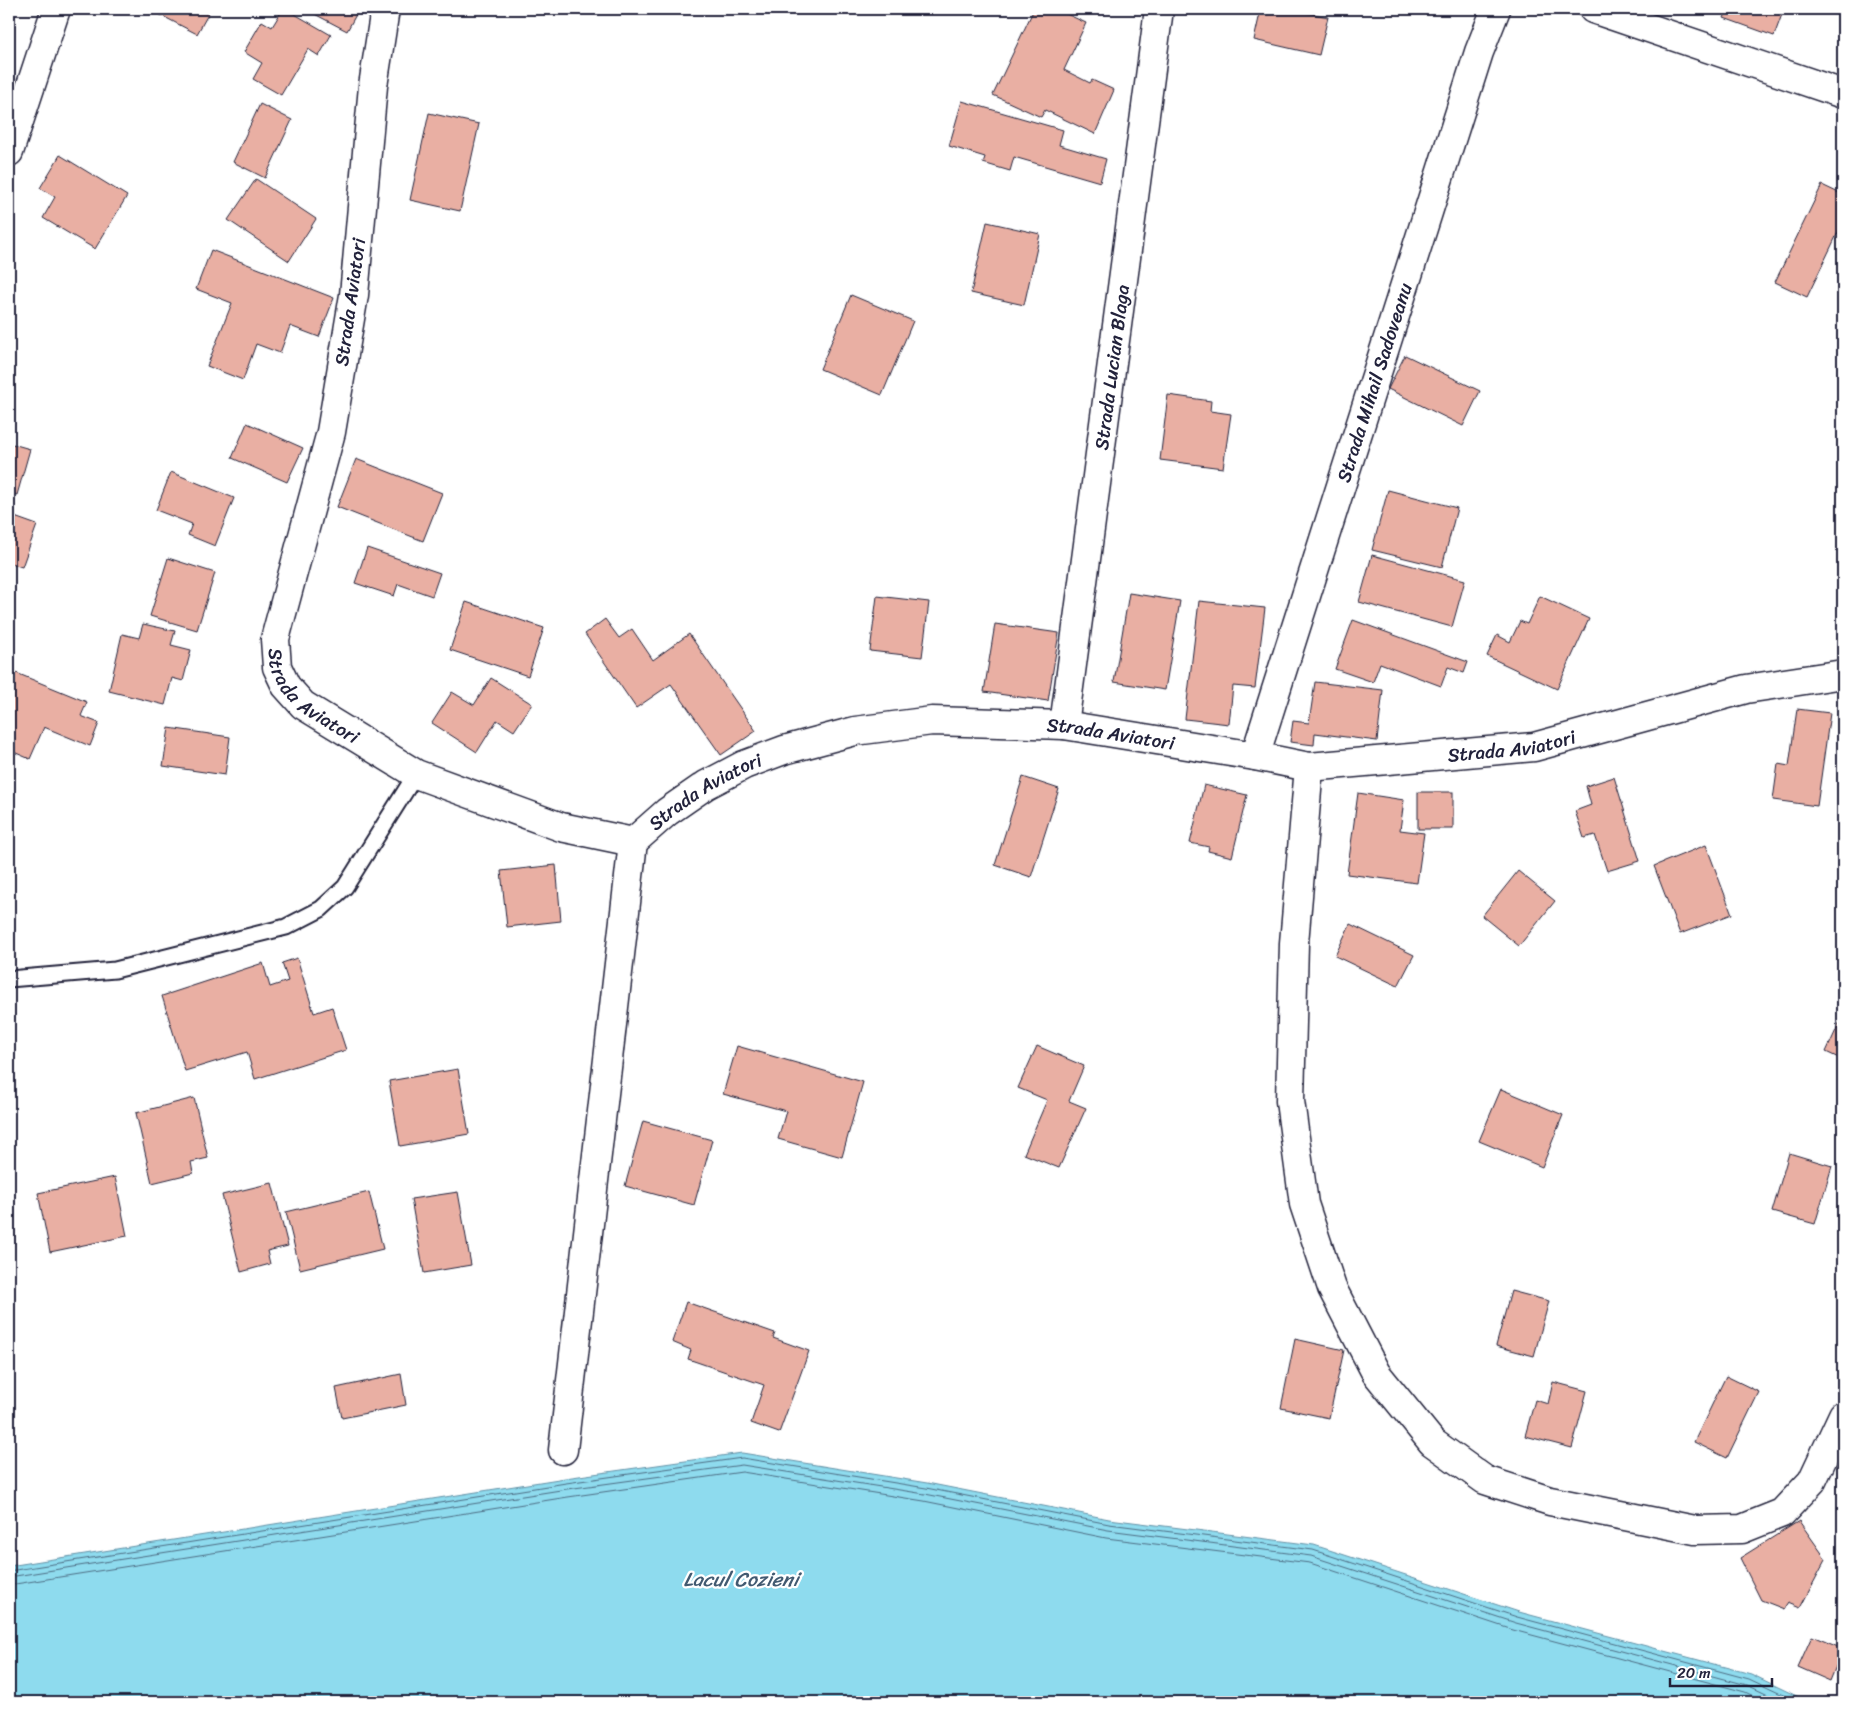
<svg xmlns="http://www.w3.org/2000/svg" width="1852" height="1711" font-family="Sriracha,sans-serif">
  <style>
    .water { fill: #8edbee; stroke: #6391a6 }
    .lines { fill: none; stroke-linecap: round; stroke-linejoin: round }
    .shore { stroke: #4d6c83; stroke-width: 1 }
    .building { fill: #e9afa3; stroke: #22223b }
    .service-casing { stroke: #22223b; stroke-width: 19 }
    .minor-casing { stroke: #22223b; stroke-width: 31 }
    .secondary-casing { stroke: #22223b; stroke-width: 31 }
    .service { stroke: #fff; stroke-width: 15 }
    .minor { stroke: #fff; stroke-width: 28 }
    .secondary { stroke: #fff; stroke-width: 28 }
    .labels { text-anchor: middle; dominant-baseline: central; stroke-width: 4.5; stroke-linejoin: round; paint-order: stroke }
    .street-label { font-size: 19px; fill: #22223b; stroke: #fff }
    .water-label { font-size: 20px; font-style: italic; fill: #425a71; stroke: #fff }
  </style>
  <rect width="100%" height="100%" fill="#fff"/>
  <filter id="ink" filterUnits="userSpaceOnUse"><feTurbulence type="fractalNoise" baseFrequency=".02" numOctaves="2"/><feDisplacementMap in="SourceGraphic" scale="10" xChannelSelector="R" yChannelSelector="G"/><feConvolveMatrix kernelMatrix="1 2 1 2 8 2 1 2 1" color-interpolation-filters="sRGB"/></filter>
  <g filter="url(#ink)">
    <!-- water -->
    <polygon class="water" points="742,1453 927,1483 1109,1519 1314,1545 1519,1612 1751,1674 1809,1702 9,1702 9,1566 565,1478"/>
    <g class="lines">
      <!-- shore -->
      <g class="shore">
        <polyline points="9,1571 566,1483 742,1458 926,1488 1109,1524 1313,1550 1517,1617 1749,1679 1798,1702"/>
        <polyline points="9,1577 567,1489 742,1465 925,1494 1108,1530 1311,1556 1516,1623 1747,1685 1783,1702"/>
        <polyline points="9,1585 568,1497 742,1472 924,1501 1106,1538 1310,1563 1513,1630 1745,1692 1766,1702"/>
      </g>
    </g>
    <!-- building -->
    <g class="building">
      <polygon points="152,9 211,9 197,34 151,10"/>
      <polygon points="283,9 286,9 331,35 319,56 308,49 281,95 253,79 262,63 244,52 262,21 272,27"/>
      <polygon points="305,9 359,9 347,31"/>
      <polygon points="1034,9 1056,9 1086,23 1064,70 1090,83 1092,80 1114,90 1095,134 1045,110 1041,117 993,95"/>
      <polygon points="1261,9 1290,9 1328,17 1319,55 1254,40"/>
      <polygon points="1728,9 1784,9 1774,36 1724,18"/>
      <polygon points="962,101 1063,130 1059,145 1106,159 1100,182 1014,157 1010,171 983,163 985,157 949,146"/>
      <polygon points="260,104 292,120 265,178 233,162"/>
      <polygon points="429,113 479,124 460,211 410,200"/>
      <polygon points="60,155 127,196 95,249 43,218 55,197 40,188"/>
      <polygon points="256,179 316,219 289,261 228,220"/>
      <polygon points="1822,185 1843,195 1843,222 1807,297 1775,282"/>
      <polygon points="987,222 1040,234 1024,305 971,293"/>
      <polygon points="211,250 334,298 319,337 290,326 280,353 256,344 243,380 207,366 232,303 196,289"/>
      <polygon points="851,295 913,321 882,395 820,369"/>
      <polygon points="1405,355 1480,391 1463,426 1388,389"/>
      <polygon points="1168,395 1211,401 1210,411 1231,414 1223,468 1160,460"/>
      <polygon points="247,423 303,448 287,482 232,458"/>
      <polygon points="9,443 30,449 17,495 9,492"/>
      <polygon points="356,459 442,493 423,541 337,507"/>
      <polygon points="171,472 234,498 215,546 188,535 192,524 156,510"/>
      <polygon points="1388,490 1457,508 1442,567 1372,550"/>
      <polygon points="9,515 37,525 22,567 9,563"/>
      <polygon points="367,548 440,573 432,596 398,584 394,596 355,583"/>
      <polygon points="1372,555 1465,580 1452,627 1359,602"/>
      <polygon points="168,558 215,573 197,630 150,616"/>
      <polygon points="1129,593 1180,601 1165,690 1114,682"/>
      <polygon points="877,596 929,602 922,657 870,651"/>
      <polygon points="1540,596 1589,619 1557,689 1487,656 1497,635 1510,642 1520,621 1527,624"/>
      <polygon points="1199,601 1265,608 1255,688 1233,686 1229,724 1185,719"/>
      <polygon points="466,602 544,628 528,676 450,650"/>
      <polygon points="605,619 619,638 632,629 653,660 689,634 756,731 721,755 671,684 636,708 585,634"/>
      <polygon points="1353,620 1468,662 1464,673 1448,667 1441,686 1380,663 1373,682 1335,669"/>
      <polygon points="143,624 175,631 171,645 191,650 183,681 172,678 165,705 109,691 122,634 139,638"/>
      <polygon points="995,624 1059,633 1048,701 984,692"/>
      <polygon points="9,670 87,702 81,716 99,723 90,746 44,727 30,759 9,750"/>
      <polygon points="491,678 532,704 514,731 497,720 477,752 432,723 452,692 474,705"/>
      <polygon points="1315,682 1383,690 1377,741 1315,733 1314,745 1290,742 1293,721 1309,723"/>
      <polygon points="1797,709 1830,713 1817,806 1773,800 1778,764 1789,766"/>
      <polygon points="169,728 230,737 225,775 163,766"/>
      <polygon points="1023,777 1059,789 1031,877 995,865"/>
      <polygon points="1614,777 1640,861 1607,871 1595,835 1584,838 1575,811 1591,805 1586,786"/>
      <polygon points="1204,785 1247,795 1232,857 1208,851 1209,847 1190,843"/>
      <rect x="1418" y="792" width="35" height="37"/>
      <polygon points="1358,793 1404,800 1400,830 1424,833 1417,883 1347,874"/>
      <polygon points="1706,845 1732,914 1680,934 1654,866"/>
      <polygon points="556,865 561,921 507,927 501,871"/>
      <polygon points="1518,871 1555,901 1519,946 1482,916"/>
      <polygon points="1350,924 1414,955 1398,986 1335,956"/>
      <polygon points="297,958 314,1013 332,1007 346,1050 255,1079 247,1052 185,1071 162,996 263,963 270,987 288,981 282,963"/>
      <polygon points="1843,1015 1843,1060 1826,1052"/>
      <polygon points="737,1046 863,1082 842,1157 778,1139 786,1111 723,1094"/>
      <polygon points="1037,1046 1084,1066 1069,1101 1086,1108 1059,1168 1024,1154 1047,1100 1018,1088"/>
      <polygon points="458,1069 469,1134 400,1146 389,1081"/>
      <polygon points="1501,1089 1563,1115 1542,1167 1479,1141"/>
      <polygon points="194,1098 208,1158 191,1162 193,1173 152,1183 136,1113"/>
      <polygon points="643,1121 712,1140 694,1205 625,1186"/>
      <polygon points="1789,1153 1832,1166 1815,1224 1772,1212"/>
      <polygon points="115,1177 127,1236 50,1252 38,1193"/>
      <polygon points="272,1183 288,1246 267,1251 270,1264 241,1272 222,1195"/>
      <polygon points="369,1192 383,1249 300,1269 286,1212"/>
      <polygon points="458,1192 471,1265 424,1273 411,1199"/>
      <polygon points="1511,1291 1549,1301 1534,1356 1496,1346"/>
      <polygon points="686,1302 775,1333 773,1338 809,1351 779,1433 751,1423 764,1385 688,1359 691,1350 672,1342"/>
      <polygon points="1295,1339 1344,1350 1329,1418 1281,1408"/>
      <polygon points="401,1374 406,1405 342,1418 336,1388"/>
      <polygon points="1726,1376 1759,1392 1727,1458 1694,1442"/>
      <polygon points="1553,1382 1587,1391 1572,1448 1525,1436 1535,1400 1548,1404"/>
      <polygon points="1799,1521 1826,1559 1800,1608 1788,1603 1784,1609 1761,1600 1740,1558"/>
      <polygon points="1812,1636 1843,1649 1830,1681 1798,1667"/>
    </g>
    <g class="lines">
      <!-- service casing -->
      <g class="service-casing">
        <polyline id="service" points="9,979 115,970 286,927 321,909 345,887 416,774"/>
      </g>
      <!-- minor casing -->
      <g class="minor-casing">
        <g id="minor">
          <path id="s1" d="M385 9 373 86 354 295 331 432 275 639 277 667 286 686 303 705 416 774 561 827 633 842 667 812 706 785 744 765 784 750 855 731 932 721 1064 725 1255 756 1309 767 1534 747 1746 689 1843 674"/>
          <polyline points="9,152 56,9"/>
          <path id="s2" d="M1064 725 1159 9"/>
          <path id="s3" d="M1255 756 1479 52 1496 9"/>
          <polyline points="1309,767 1294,943 1290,1101 1304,1204 1332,1288 1376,1373 1432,1442 1485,1480 1550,1501 1695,1530 1742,1529 1782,1513 1812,1481 1843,1415"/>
          <polyline points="563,1450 633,842"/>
        </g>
      </g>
      <!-- secondary casing -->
      <g class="secondary-casing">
        <polyline id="secondary" points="1593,9 1843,94"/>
      </g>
      <!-- service -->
      <use href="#service" class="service"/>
      <!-- minor -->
      <use href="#minor" class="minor"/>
      <!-- secondary -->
      <use href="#secondary" class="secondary"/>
    </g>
  </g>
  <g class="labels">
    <!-- street labels -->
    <g class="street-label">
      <text transform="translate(350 302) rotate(-82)">Strada Aviatori</text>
      <text stroke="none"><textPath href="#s2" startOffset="361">Strada Lucian Blaga</textPath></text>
      <text stroke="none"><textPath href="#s3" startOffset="392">Strada Mihail Sadoveanu</textPath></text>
      <text stroke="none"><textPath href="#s1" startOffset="715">Strada Aviatori</textPath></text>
      <text stroke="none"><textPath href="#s1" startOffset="1585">Strada Aviatori</textPath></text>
      <text stroke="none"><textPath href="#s1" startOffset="1990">Strada Aviatori</textPath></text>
      <text stroke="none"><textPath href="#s1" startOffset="1165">Strada Aviatori</textPath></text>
    </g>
    <!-- water labels -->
    <g class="water-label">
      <text x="741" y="1579">Lacul Cozieni</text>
    </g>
  </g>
  <!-- margin -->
  <rect width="1852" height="1711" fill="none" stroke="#fff" stroke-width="30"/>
  <rect x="15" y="15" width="1822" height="1681" fill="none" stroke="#22223b" stroke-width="2" filter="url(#ink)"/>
  <!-- scale -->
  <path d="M1670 1678v8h102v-8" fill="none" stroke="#22223b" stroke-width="2.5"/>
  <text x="1677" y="1678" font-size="15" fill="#22223b" stroke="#ffffff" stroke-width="4" paint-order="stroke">20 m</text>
</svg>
